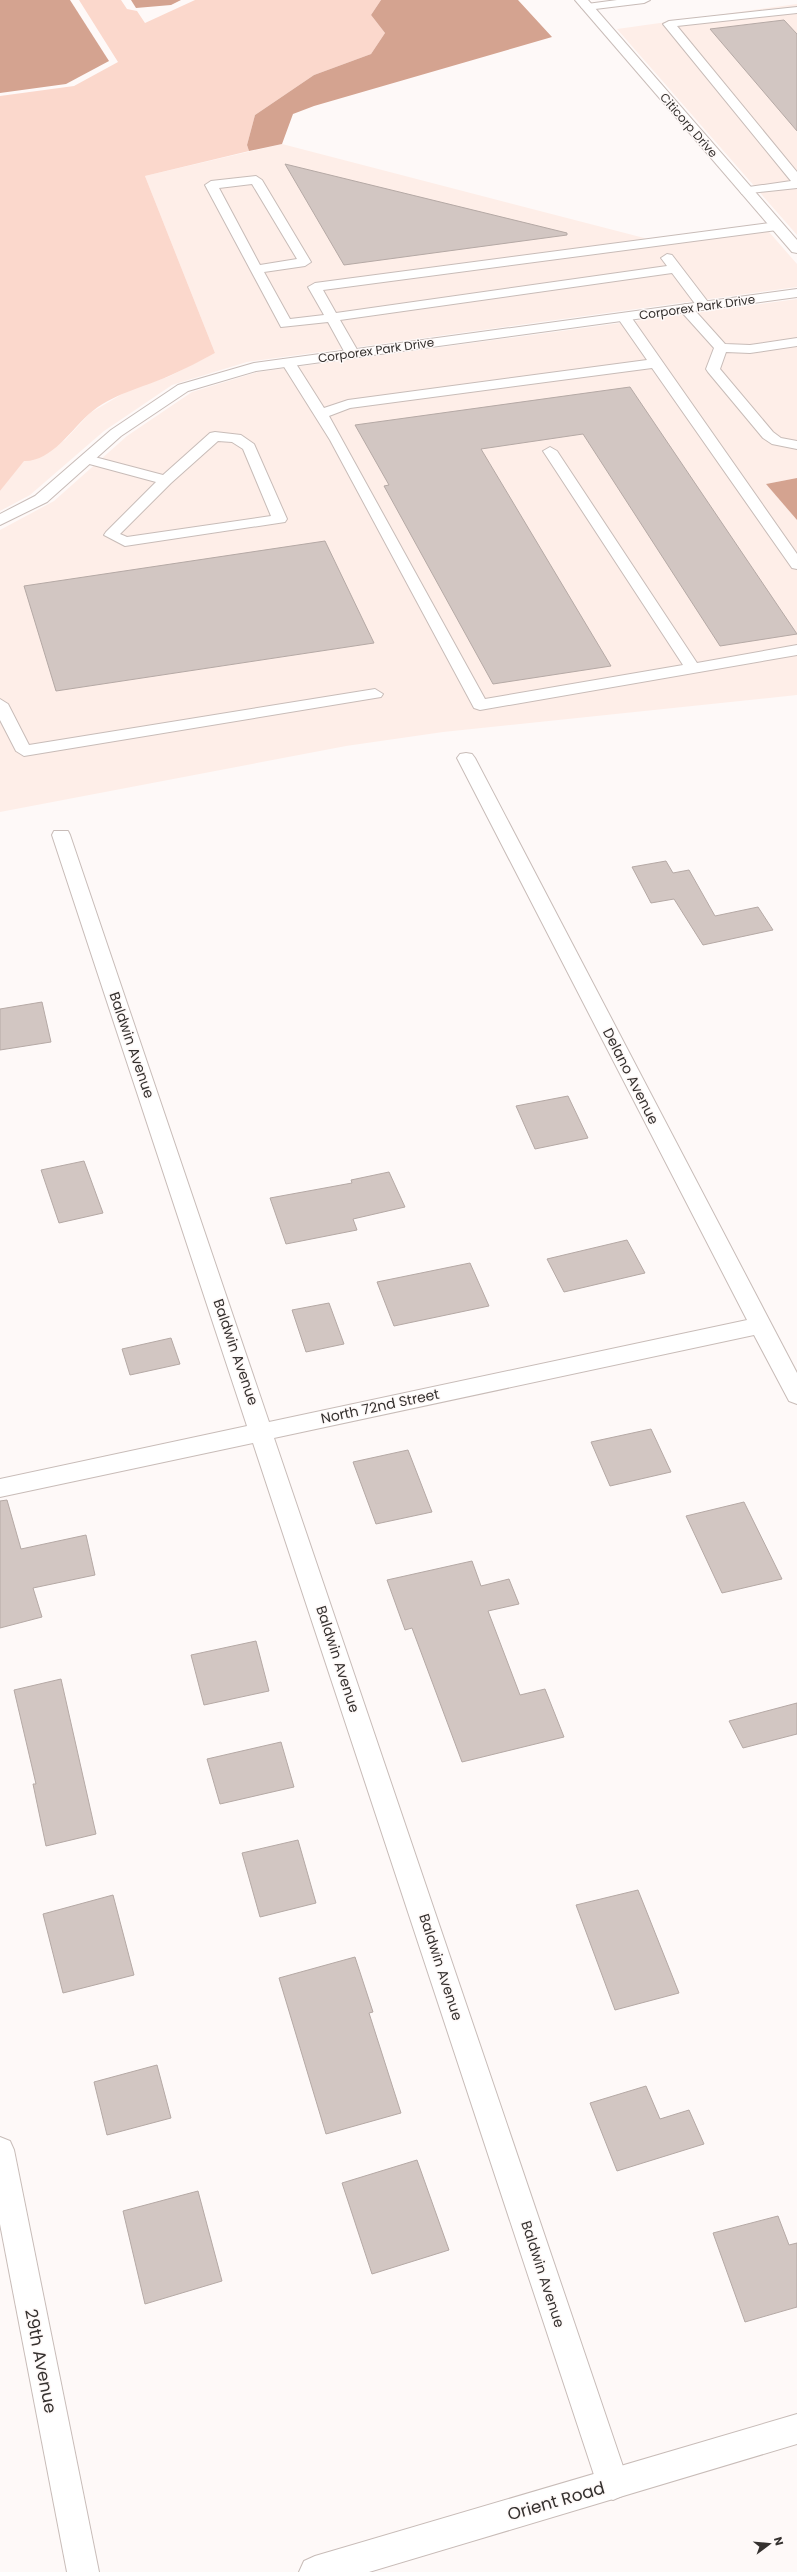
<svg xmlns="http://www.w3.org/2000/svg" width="797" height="2572" font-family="Poppins,sans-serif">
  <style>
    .built { fill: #feeee8 }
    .green { fill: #fbd8cc }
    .water { fill: #d4a390 }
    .building { fill: #d2c6c2; stroke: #b5a9a5 }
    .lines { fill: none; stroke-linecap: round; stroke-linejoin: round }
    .service-casing { stroke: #c8bcb8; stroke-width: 2 }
    .minor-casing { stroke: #c8bcb8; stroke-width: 2 }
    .tertiary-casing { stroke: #c8bcb8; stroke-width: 2 }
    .service { fill: #fff; fill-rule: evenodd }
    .minor { fill: #fff; fill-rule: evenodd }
    .tertiary { fill: #fff; fill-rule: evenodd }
    .labels { text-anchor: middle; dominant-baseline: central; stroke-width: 3; stroke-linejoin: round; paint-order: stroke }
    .far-street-label { font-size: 12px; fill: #35312f; stroke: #fef9f8 }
    .street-label { font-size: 14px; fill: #35312f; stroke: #fef9f8 }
    .near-street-label { font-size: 17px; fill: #35312f; stroke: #fef9f8 }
  </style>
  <rect width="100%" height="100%" fill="#fef9f8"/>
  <!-- built -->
  <g class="built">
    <polygon points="797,4 797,235 617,29"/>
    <polygon points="282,144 652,240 763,225 797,264 797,287 247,362 172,385 104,431 30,495 0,511 0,491 24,460 65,440 90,413 129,390 168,377 215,353 145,176"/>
    <polygon points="797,299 797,478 766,484 797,520 797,695 443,732 346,746 0,812 0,530 54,501 127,436 192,392 258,372"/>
  </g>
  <!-- green -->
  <path class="green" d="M79 0H121L127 9 137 11 145 23 195 0H381L371 15 385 33 371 54 314 75 255 115 247 145 249 151 145 176 215 353C200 361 185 369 169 376 142 388 112 394 89 414 72 429 51 462 24 461L0 491V96L74 86 118 62Z"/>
  <!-- water -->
  <g class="water">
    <polygon points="0,0 70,0 109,61 66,84 0,93"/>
    <polygon points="131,0 181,0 171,5 136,8"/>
    <polygon points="381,0 518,0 552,37 314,106 293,114 282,144 249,151 247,145 255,115 314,75 371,54 385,33 371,15"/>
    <polygon points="797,478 797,520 766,484"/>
  </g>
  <!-- building -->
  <g class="building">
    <polygon points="784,20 797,34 797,131 710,29"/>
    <polygon points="285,164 567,233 567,235 344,265"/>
    <polygon points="630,387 797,634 720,646 583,434 481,449 611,666 493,684 384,486 389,485 355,425"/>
    <polygon points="325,541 374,643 56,691 24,586"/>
    <polygon points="666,861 673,873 689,870 715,916 758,907 773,930 703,945 674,899 651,903 632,867"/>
    <polygon points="42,1002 51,1042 0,1050 0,1009"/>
    <polygon points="568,1096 588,1138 535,1149 516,1106"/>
    <polygon points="84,1161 103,1213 59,1223 41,1170"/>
    <polygon points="389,1172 405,1207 353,1219 357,1230 286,1244 270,1198 352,1183 351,1180"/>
    <polygon points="627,1240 645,1273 564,1292 547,1259"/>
    <polygon points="470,1263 489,1306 394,1326 377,1282"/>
    <polygon points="329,1303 344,1344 306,1352 292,1310"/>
    <polygon points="171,1338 180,1364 130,1375 122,1349"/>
    <polygon points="651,1429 671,1472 610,1486 591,1442"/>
    <polygon points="408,1450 432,1512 376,1524 353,1462"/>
    <polygon points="7,1500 21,1549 86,1535 95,1575 33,1588 42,1617 0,1628 0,1501"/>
    <polygon points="744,1502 782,1579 722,1593 686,1516"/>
    <polygon points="472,1561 481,1586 509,1579 519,1604 488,1611 520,1695 545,1689 564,1737 462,1762 412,1628 405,1630 387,1580"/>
    <polygon points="256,1641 269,1691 204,1705 191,1655"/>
    <polygon points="61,1679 96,1834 46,1846 33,1784 36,1784 14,1690"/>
    <polygon points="797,1703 797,1734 743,1748 729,1721"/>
    <polygon points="281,1742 294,1787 220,1804 207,1759"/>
    <polygon points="298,1840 316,1903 260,1917 242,1853"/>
    <polygon points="638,1890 679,1993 615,2010 576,1905"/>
    <polygon points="113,1895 134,1975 63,1993 43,1914"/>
    <polygon points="355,1957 373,2012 369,2013 401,2113 326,2134 279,1978"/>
    <polygon points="157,2065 171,2118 107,2135 94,2082"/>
    <polygon points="646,2086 660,2119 689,2110 704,2144 617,2171 590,2103"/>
    <polygon points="417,2160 449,2250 372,2274 342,2183"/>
    <polygon points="198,2191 222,2281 145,2304 123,2211"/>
    <polygon points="778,2216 789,2245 797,2243 797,2307 745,2322 713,2233"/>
  </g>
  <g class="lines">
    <!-- service casing -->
    <g class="service-casing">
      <g id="service">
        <polygon points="617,0 650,0 644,3 587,10 581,7 587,4"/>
        <polygon points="797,7 797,13 677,26 797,172 797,188 742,194 740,191 742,188 791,181 663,24 669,21"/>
        <path d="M256 176 262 180 311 262 305 266 264 272 290 319 324 315 308 287 315 283 777 222 783 226 777 230 323 290 336 313 667 266 661 258 667 254 672 255 711 306 704 310 699 309 672 273 340 320 359 353 352 357 345 353 328 322 281 327 205 185 211 181ZM252 184 297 259 260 265 219 188Z"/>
        <polygon points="685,304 690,305 725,344 750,345 797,338 797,346 750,353 726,352 720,369 773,432 781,438 797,441 797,449 772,444 763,438 708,372 706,369 714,348 678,308"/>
        <polygon points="624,313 629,314 797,554 797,569 792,568 652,368 350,408 329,416 485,699 683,665 543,451 550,447 557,451 697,663 797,645 797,655 480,710 474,708 330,440 281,362 283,359 293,359 324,408 348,400 647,360 617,317"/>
        <path d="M215 432 241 435 254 444 287 519 285 522 125 546 104 535 106 532 156 482 82 462 80 459 82 456 87 455 163 475 210 433ZM218 441 232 442 243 449 271 516 127 537 120 534 171 483Z"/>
        <polygon points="375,689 383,694 381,697 24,756 16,751 0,720 0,699 8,704 29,745"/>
      </g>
    </g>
    <!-- minor casing -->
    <g class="minor-casing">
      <g id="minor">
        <polygon points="575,0 588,0 797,240 797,253 792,252"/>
        <polygon points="797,289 797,297 256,371 188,391 121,436 47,502 0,525 0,514 35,496 111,430 178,385 254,363"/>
        <polygon points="466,753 472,754 475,758 797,1373 797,1404 789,1401 754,1335 274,1438 629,2484 624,2495 613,2500 602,2495 597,2484 253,1443 0,1497 0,1479 247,1426 52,835 54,831 68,831 70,835 269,1422 747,1320 457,758 460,754"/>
        <polygon points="0,2137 10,2141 14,2150 99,2572 67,2572 0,2224"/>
      </g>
    </g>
    <!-- tertiary casing -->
    <g class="tertiary-casing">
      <polygon id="tertiary" points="797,2414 797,2444 369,2572 299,2572 304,2561 315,2556"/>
    </g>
    <!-- service -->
    <use href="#service" class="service"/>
    <!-- minor -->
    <use href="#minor" class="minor"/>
    <!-- tertiary -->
    <use href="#tertiary" class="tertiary"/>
  </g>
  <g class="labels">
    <!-- far-street labels -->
    <g class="far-street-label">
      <text transform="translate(689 125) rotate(49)">Citicorp Drive</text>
      <text transform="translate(697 307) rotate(-8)">Corporex Park Drive</text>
      <text transform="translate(376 350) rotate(-8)">Corporex Park Drive</text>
    </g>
    <!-- street labels -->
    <g class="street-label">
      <text transform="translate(132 1045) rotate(71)">Baldwin Avenue</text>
      <text transform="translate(631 1076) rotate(63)">Delano Avenue</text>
      <text transform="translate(236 1352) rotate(71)">Baldwin Avenue</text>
      <text transform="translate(380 1406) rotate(-12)">North 72nd Street</text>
      <text transform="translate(338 1659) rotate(72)">Baldwin Avenue</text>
      <text transform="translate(441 1967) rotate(72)">Baldwin Avenue</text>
      <text transform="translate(543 2274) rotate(72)">Baldwin Avenue</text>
    </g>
    <!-- near-street labels -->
    <g class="near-street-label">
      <text transform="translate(41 2361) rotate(79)">29th Avenue</text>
      <text transform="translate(556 2501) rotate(-16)">Orient Road</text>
    </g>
  </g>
  <!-- north arrow -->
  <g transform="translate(769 2544) rotate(74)" stroke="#fef9f8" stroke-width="3" paint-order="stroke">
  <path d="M0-3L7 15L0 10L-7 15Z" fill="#35312f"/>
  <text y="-6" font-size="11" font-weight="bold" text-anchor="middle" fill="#35312f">N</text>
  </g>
</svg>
